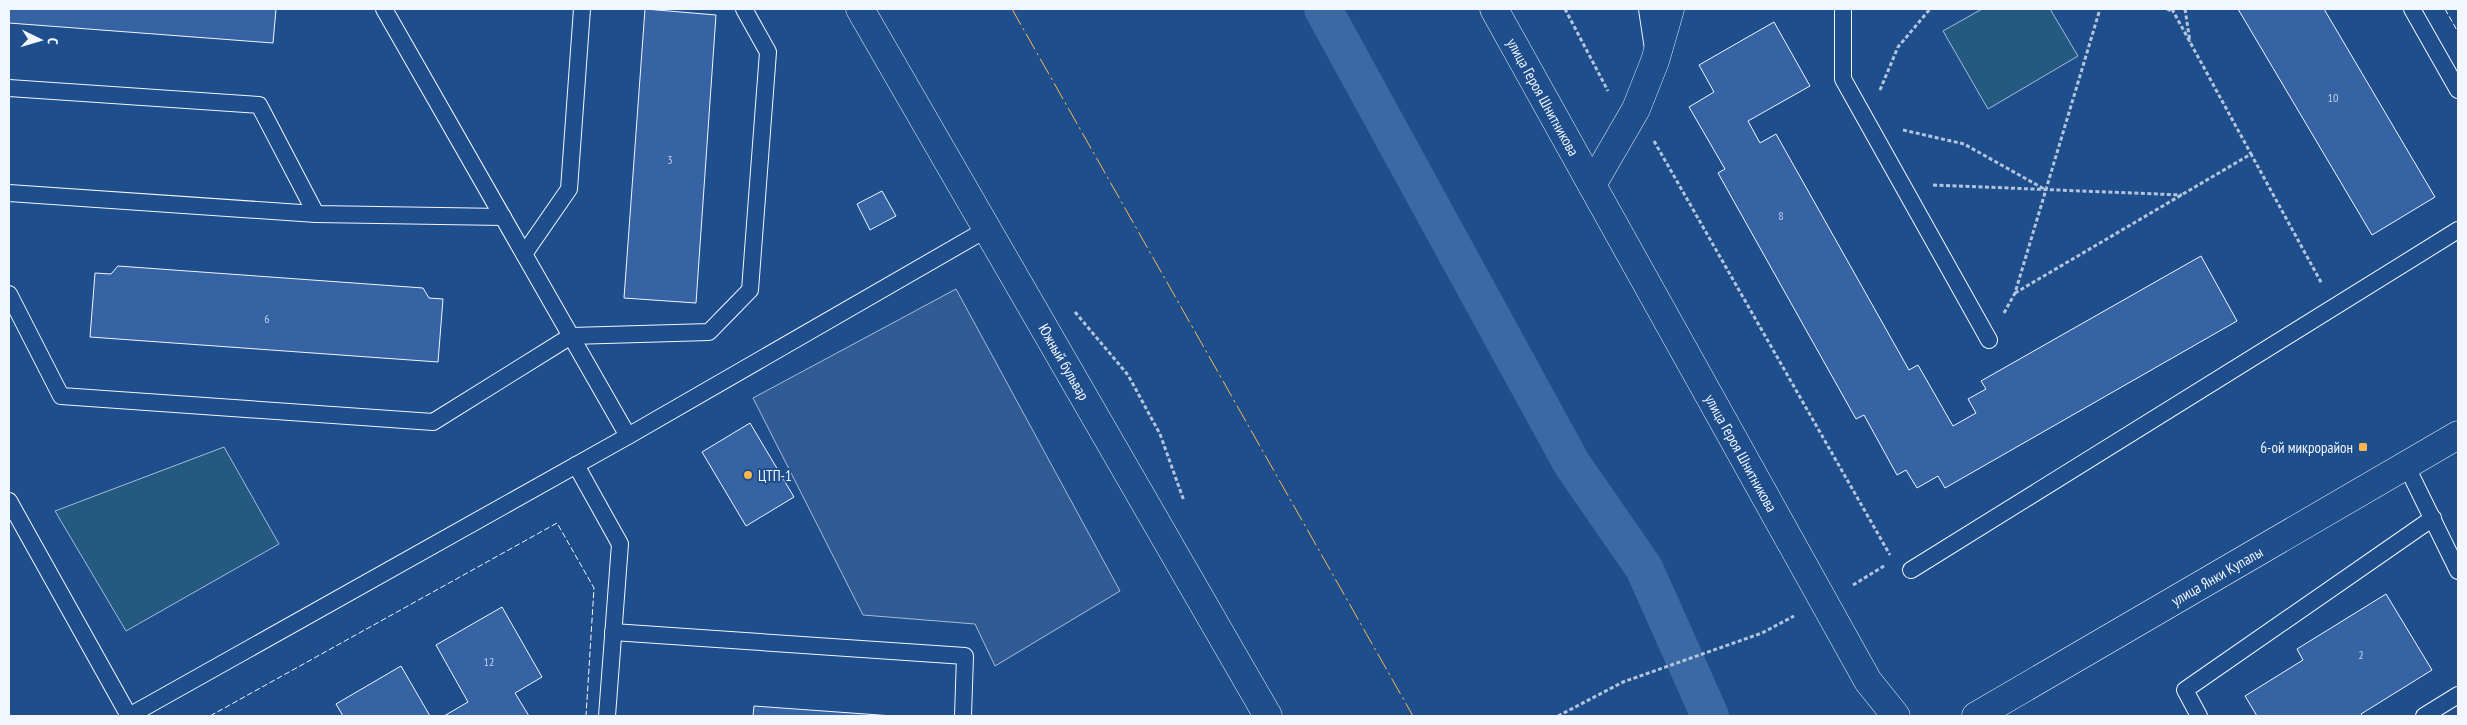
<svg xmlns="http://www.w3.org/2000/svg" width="2467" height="725" font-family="'PT Sans Narrow',sans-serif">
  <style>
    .green { fill: #245a82; stroke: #a8bbd7 }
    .parking { fill: #305b95; stroke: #a8bbd7 }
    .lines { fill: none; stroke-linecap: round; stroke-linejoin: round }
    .canal { stroke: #3b69a3; stroke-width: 38 }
    .building { fill: #3563a3; stroke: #f2f6ff }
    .service-casing { stroke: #f2f6ff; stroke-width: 18 }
    .minor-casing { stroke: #f2f6ff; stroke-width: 29 }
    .path { stroke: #b3c4dc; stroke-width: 3; stroke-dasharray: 4 2.5; stroke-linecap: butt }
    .service { stroke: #1f4e8c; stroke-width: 16 }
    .minor { stroke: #1f4e8c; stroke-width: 28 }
    .fence { stroke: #f2f6ff; stroke-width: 1; stroke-dasharray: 6 2.5; stroke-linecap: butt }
    .power { stroke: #ffb74d; stroke-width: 1; stroke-dasharray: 18 4 2.5 4; stroke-linecap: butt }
    .poi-dot { fill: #ffb74d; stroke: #1f4e8c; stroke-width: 2 }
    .labels { text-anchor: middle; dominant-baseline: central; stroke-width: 4; stroke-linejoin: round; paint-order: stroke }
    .number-label { font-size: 12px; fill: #c3d1e8 }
    .street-label { font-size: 15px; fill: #f2f6ff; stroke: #1f4e8c }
    .poi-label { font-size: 15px; fill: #f2f6ff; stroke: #1f4e8c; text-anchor: end }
  </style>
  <rect width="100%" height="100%" fill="#1f4e8c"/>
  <!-- green -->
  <g class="green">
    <polygon points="1982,9 2050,9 2078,56 1988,109 1943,31"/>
    <polygon points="224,447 279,544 126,631 55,511"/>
  </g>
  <!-- parking -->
  <polygon class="parking" points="956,289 1120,591 995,666 975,624 863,615 753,398"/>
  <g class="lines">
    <!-- canal -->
    <polyline class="canal" points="1323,9 1572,464 1644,568 1710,716"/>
  </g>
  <!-- building -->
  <g class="building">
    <polygon points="9,9 276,9 273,43 9,23"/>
    <polygon points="645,9 716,15 696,303 624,298"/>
    <polygon points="2238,9 2324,9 2435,197 2372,235"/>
    <polygon points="1774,22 1810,86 1748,121 1760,143 1776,134 1909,370 1918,365 1953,426 1976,413 1968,399 1986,389 1981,381 2201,256 2237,321 1945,488 1938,476 1917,488 1906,470 1897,475 1864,415 1856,419 1718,173 1725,169 1689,107 1714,92 1699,65"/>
    <polygon points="882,191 896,216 870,230 857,204"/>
    <polygon points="118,266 423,288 429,298 443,299 438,362 90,337 95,273 111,274"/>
    <polygon points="750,423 794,497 746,526 702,452"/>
    <polygon points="2386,594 2432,670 2361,714 2363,716 2257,716 2245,696 2303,660 2297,649"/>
    <polygon points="502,607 542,677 515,693 529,716 444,716 468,702 436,645"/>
    <polygon points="401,666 430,716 343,716 336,704"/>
    <polygon points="754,706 893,716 753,716"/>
  </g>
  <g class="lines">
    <!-- service casing -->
    <g class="service-casing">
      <g id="service">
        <polyline points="384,9 628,436 987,229"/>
        <polyline points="1647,9 1653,49"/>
        <polyline points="1843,9 1843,79 1989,340"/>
        <polyline points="2412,9 2458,90"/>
        <polyline points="9,88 259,105 316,214"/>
        <polyline points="9,193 316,214 503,217"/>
        <polyline points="524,254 569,189 582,9"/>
        <polyline points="9,294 61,396 433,422 571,336 709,332 750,290 768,52 744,9"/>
        <polyline points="576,465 620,544 607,716"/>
        <polyline points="2406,465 2458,571"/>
        <polyline points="9,501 129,716"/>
        <polyline points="1911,570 2458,230"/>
        <polyline points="613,632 965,656 963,716"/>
        <polyline points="129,716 628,436"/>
        <polyline points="2199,716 2185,690 2433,518"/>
        <polyline points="2424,716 2458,695"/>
      </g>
    </g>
    <!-- minor casing -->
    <g class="minor-casing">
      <g id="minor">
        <polyline points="860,9 1268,716"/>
        <polyline points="1494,9 1868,681 1896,716"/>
        <polyline points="1592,185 1636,109 1655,61 1670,9"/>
        <polyline points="1976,716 2458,435"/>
      </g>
    </g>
    <!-- path -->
    <g class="path">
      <polyline points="1565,9 1608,91"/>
      <polyline points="2167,9 2174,12"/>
      <polyline points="2172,9 2251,154"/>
      <polyline points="2185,9 2190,42"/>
      <polyline points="1880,90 1898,47 1930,9"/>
      <polyline points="1903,130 1964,144 2046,190"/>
      <polyline points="1654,141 1890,555"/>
      <polyline points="1933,185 2182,195"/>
      <polyline points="2015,293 2251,154 2322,284"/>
      <polyline points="1075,312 1128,375 1160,434 1184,501"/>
      <polyline points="2004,313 2015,293 2100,9"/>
      <polyline points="1853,585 1884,566"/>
      <polyline points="1558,716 1623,682 1762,633 1794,616"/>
    </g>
    <!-- service -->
    <use href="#service" class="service"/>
    <!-- minor -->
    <use href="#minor" class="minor"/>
    <!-- fence -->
    <g class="fence">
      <polyline points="2445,9 2458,32"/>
      <polyline points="210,716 557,523 594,588 586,716"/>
    </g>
    <!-- power -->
    <polyline class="power" points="1012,9 1413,716"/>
  </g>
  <!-- markers -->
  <g class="poi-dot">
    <rect x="2358" y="442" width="10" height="10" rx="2.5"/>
    <circle cx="748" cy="475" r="5"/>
  </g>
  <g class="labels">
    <!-- number labels -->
    <g class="number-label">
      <text x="2333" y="97">10</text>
      <text x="670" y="159">3</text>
      <text x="1781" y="215">8</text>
      <text x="267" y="318">6</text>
      <text x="2361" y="654">2</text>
      <text x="489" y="661">12</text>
    </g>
    <!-- street labels -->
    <g class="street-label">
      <text transform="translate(1543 97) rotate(61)">улица Героя Шнитникова</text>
      <text transform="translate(1064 362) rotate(60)">Южный бульвар</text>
      <text transform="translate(1741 453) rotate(61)">улица Героя Шнитникова</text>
      <text transform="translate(2217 576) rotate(-30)">улица Янки Купалы</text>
    </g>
    <!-- poi labels -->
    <g class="poi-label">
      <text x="2353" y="447">6-ой микрорайон</text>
      <text x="758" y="475" text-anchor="start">ЦТП-1</text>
    </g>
  </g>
  <!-- border -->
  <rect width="2467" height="725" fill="none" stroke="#f2f6ff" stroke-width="20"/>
  <!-- north arrow -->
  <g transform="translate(40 40) rotate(95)" stroke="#1f4e8c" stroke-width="4" paint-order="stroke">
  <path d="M0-4L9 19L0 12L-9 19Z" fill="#f2f6ff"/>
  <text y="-8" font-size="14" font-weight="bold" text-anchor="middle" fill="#f2f6ff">С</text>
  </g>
</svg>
